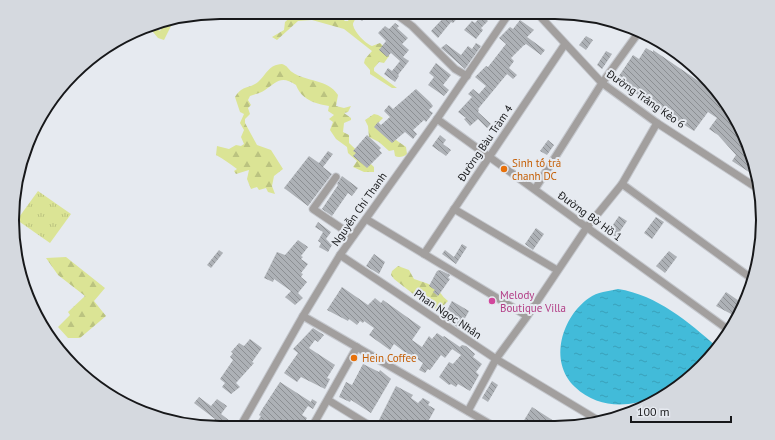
<svg xmlns="http://www.w3.org/2000/svg" width="775" height="440" font-family="'PT Sans',sans-serif">
  <style>
    .grass { fill: url(#grass-tufts) }
    .forest { fill: url(#forest-firs) }
    .water { fill: url(#water-ripples) }
    .building { fill: url(#building-back-hatch) }
    .lines { fill: none; stroke-linecap: round; stroke-linejoin: round }
    .minor-casing { stroke: #c5c8ce; stroke-width: 9 }
    .minor { stroke: #a29f9e; stroke-width: 7 }
    .food-dot { fill: #e8710a; stroke: #e6eaf0; stroke-width: 1.5 }
    .hotel-dot { fill: #d1479c; stroke: #e6eaf0; stroke-width: 1.5 }
    .labels { text-anchor: middle; dominant-baseline: central; stroke-width: 4; stroke-linejoin: round; paint-order: stroke }
    .street-label { font-size: 11px; fill: #17181a; stroke: #e6eaf0 }
    .food-label { font-size: 11px; fill: #c56008; stroke: #e6eaf0; text-anchor: start }
    .hotel-label { font-size: 11px; fill: #b23c85; stroke: #e6eaf0; text-anchor: start }
    .rim { fill: none; stroke: #17181a; stroke-width: 2 }
  </style>
  <defs>
    <pattern id="grass-tufts" width="24" height="20" patternUnits="userSpaceOnUse"><rect width="24" height="20" fill="#dbe495"/><path d="M3 7l-1-3M5 7V3M7 7l1-3M15 17l-1-3M17 17v-4M19 17l1-3" fill="none" stroke="#bbc380"/></pattern>
    <pattern id="forest-firs" width="22" height="20" patternUnits="userSpaceOnUse"><rect width="22" height="20" fill="#dbe495"/><path d="M5 1l3.5 6h-7zM16 11l3.5 6h-7z" fill="#bbc380"/></pattern>
    <pattern id="water-ripples" width="26" height="14" patternUnits="userSpaceOnUse"><rect width="26" height="14" fill="#42bbd9"/><path d="M2 4q2-2 4 0t4 0M15 11q2-2 4 0t4 0" fill="none" stroke="#39a0ba"/></pattern>
    <pattern id="building-back-hatch" width="6" height="6" patternUnits="userSpaceOnUse"><rect width="6" height="6" fill="#adb1b6"/><path d="M-1 5l2 2M0 0l6 6M5-1l2 2" fill="none" stroke="#8c8f93"/></pattern>
  </defs>
  <rect width="100%" height="100%" fill="#e6eaf0"/>
  <!-- grass -->
  <polygon class="grass" points="38,191 71,214 50,243 17,220"/>
  <!-- forest -->
  <g class="forest">
    <path d="M310 12C317 16 332 20 340 17L345 21H348L351 15 355 18C355 21 353 22 353 24 353 31 366 44 372 46L380 43 389 51V56L384 63 379 62 374 68V71L397 88H392L370 74V70L364 63 365 59 372 51 344 29 312 20 298 21 277 40 272 37 284 30 285 22 294 14Z"/>
    <polygon points="174,20 164,40 158,38 148,26 150,25 160,31 166,21"/>
    <path d="M282 64C288 66 288 69 292 72 306 82 328 79 338 95L336 106 344 108 351 106 348 112 344 113 351 118V120L344 123 343 132 349 135V143L374 167V172H364L353 167 357 161 348 153 347 147 336 139 330 130 333 122 329 119 334 115 328 111 329 106C315 104 301 99 296 85 281 75 277 82 265 90 261 93 255 94 250 96L248 100 251 105 248 108 250 114 245 119V123L257 145 271 150 283 169 274 176 272 186 275 194 268 192 266 188 259 190 257 187 251 189 247 179 249 170 236 174 234 171 237 169C230 164 224 159 216 155L217 146 229 149 236 145 241 146 244 144 241 137 244 130 240 123 244 114 240 112 235 97C242 85 249 89 258 82 267 74 268 65 282 64Z"/>
    <path d="M374 114 378 115 383 118 378 123 396 140 406 147 407 154C404 157 398 158 395 156L394 150 389 151 379 142 369 137 368 126 365 120Z"/>
    <polygon points="66,257 105,288 94,301 106,316 80,338 68,338 58,327 70,315 68,312 85,296 58,275 46,258"/>
    <path d="M398 266 409 270 414 279C422 282 433 284 439 291 442 295 443 297 448 301L444 305 437 310 421 300 394 279 391 275 392 271Z"/>
  </g>
  <!-- water -->
  <path class="water" d="M618 289C657 295 689 322 717 347 704 365 688 382 669 394 665 396 660 396 655 398 628 407 598 409 575 387 548 361 562 317 589 298 597 292 609 291 618 289Z"/>
  <!-- building -->
  <g class="building">
    <polygon points="349,12 369,12 362,21"/>
    <polygon points="449,12 463,12 453,23 451,22 438,38 431,31"/>
    <polygon points="482,15 488,21 481,28 483,30 476,39 464,30 472,21 475,23"/>
    <polygon points="520,20 534,30 527,37 545,50 541,55 526,44 523,46 511,58 514,61 509,68 517,75 513,79 507,74 478,109 479,110 478,112 491,124 487,128 478,119 470,126 464,119 466,118 458,112 472,97 468,94 473,89 479,94 486,86 475,77 486,66 488,67 506,44 499,38 510,27 513,29"/>
    <polygon points="395,23 399,26 397,28 408,38 402,44 409,50 403,57 409,61 398,75 399,76 395,82 384,74 388,68 392,71 400,61 391,53 387,57 379,50 386,41 378,33 385,26 389,29"/>
    <polygon points="586,36 593,40 586,50 579,45"/>
    <polygon points="476,43 481,46 465,69 441,48 446,44 461,55 468,46 472,49"/>
    <polygon points="646,48 653,52 653,50 719,95 720,94 724,102 720,108 731,115 754,162 749,172 732,161 736,155 718,135 709,129 717,118 708,112 694,131 643,99 617,79 633,55 639,59"/>
    <polygon points="606,51 612,54 602,69 597,65"/>
    <polygon points="436,63 451,75 443,85 449,90 444,96 428,85 434,77 429,73"/>
    <polygon points="416,89 430,102 433,106 429,110 433,113 426,122 424,120 413,130 417,134 413,139 405,132 392,143 374,127 378,122 381,125 390,117 384,111 389,105 393,109"/>
    <polygon points="367,135 381,148 379,150 382,153 367,168 353,156 356,153 353,151"/>
    <polygon points="440,135 446,140 443,144 451,150 446,156 432,146"/>
    <polygon points="548,140 554,145 547,155 540,151"/>
    <polygon points="328,151 333,154 323,167 332,174 308,206 284,188 309,156 319,163"/>
    <polygon points="342,176 358,188 352,196 348,193 332,216 322,209 338,185 337,184"/>
    <polygon points="619,216 627,221 616,237 608,232"/>
    <polygon points="656,217 664,222 652,239 644,233"/>
    <polygon points="318,222 331,232 326,239 332,245 328,252 319,247 321,243 318,241 323,232 315,227"/>
    <polygon points="536,228 544,234 533,250 525,244"/>
    <polygon points="298,240 308,247 301,256 303,257 301,259 308,264 301,273 303,274 301,277 307,282 298,293 303,298 295,305 285,297 291,291 274,279 273,282 264,278 277,252 285,255"/>
    <polygon points="462,244 467,247 456,264 442,254 445,250 454,257"/>
    <polygon points="219,250 223,253 211,268 207,265"/>
    <polygon points="669,251 677,257 665,273 656,266"/>
    <polygon points="374,254 385,262 379,274 366,266"/>
    <polygon points="440,270 450,275 448,278 450,279 438,296 433,292 435,290 429,286 437,271"/>
    <polygon points="342,287 368,305 375,298 381,303 383,300 421,327 412,340 422,347 429,336 432,339 437,333 443,337 444,336 460,347 462,345 466,346 475,354 473,357 482,364 476,372 479,375 470,391 458,384 456,387 451,384 449,385 439,377 449,362 453,364 461,355 452,349 445,358 441,355 430,370 428,369 425,373 419,370 423,363 414,357 410,363 404,359 406,353 394,344 390,350 369,335 374,328 364,321 363,323 360,321 357,325 349,319 348,321 327,310"/>
    <polygon points="726,292 742,303 733,315 716,306"/>
    <polygon points="452,301 469,311 459,329 444,316"/>
    <polygon points="313,328 324,335 318,342 315,340 309,348 335,365 327,378 330,379 325,389 301,377 297,382 284,373 298,353 293,349"/>
    <polygon points="250,339 262,348 252,362 254,363 236,383 240,387 231,394 222,387 225,383 220,379 233,360 230,357 233,353 231,352 239,343 244,346"/>
    <polygon points="363,364 379,372 380,370 391,379 371,413 351,400 350,402 339,397 346,382 352,385"/>
    <polygon points="492,381 498,385 488,402 482,398"/>
    <polygon points="280,382 311,402 312,399 317,402 313,409 308,406 302,415 307,418 302,427 265,427 257,422 261,416 259,415 263,408"/>
    <polygon points="396,386 413,395 411,398 418,403 423,398 430,402 428,405 435,409 425,427 387,427 378,422"/>
    <polygon points="199,397 211,406 217,399 227,406 221,414 235,425 235,427 209,428 215,419 194,403"/>
    <polygon points="532,407 557,423 555,426 529,426 523,422"/>
  </g>
  <g class="lines">
    <!-- minor casing -->
    <g class="minor-casing">
      <g id="minor">
        <polyline points="393,12 412,26 455,69 467,76"/>
        <polyline points="536,12 602,83 657,123 757,188"/>
        <polyline points="653,38 666,46"/>
        <polyline points="437,119 730,331"/>
        <polyline points="336,177 313,209 353,236"/>
        <polyline points="622,184 751,278"/>
        <polyline points="535,189 602,83 639,32"/>
        <polyline points="454,209 557,270"/>
        <polyline points="366,219 527,316"/>
        <polyline points="424,254 565,44"/>
        <polyline points="340,255 496,359 601,422"/>
        <polyline points="303,316 495,427"/>
        <polyline points="328,400 372,427"/>
        <polyline points="468,411 496,359 526,318 587,227 622,184 657,123"/>
        <polyline points="240,427 303,316 340,255 437,119 510,12"/>
        <polyline points="312,427 357,347"/>
      </g>
    </g>
    <!-- minor -->
    <use href="#minor" class="minor"/>
  </g>
  <!-- markers -->
  <g class="food-dot">
    <circle cx="504" cy="169" r="4"/>
    <circle cx="354" cy="358" r="4"/>
  </g>
  <circle class="hotel-dot" cx="492" cy="301" r="4"/>
  <g class="labels">
    <!-- street labels -->
    <g class="street-label">
      <text transform="translate(646 99) rotate(35)">Đường Trảng Kèo 6</text>
      <text transform="translate(485 143) rotate(-56)">Đường Bàu Tràm 4</text>
      <text transform="translate(359 209) rotate(-55)">Nguyễn Chí Thanh</text>
      <text transform="translate(590 216) rotate(36)">Đường Bờ Hồ 1</text>
      <text transform="translate(448 314) rotate(34)">Phan Ngọc Nhân</text>
    </g>
    <!-- food labels -->
    <g class="food-label">
      <text x="512" y="163">Sinh tố trà<tspan x="512" dy="13">chanh DC</tspan></text>
      <text x="362" y="358">Hein Coffee</text>
    </g>
    <!-- hotel labels -->
    <g class="hotel-label">
      <text x="500" y="295">Melody<tspan x="500" dy="13">Boutique Villa</tspan></text>
    </g>
  </g>
  <!-- crop -->
  <path d="M0 0H775V440H0ZM220 19H555A201 201 0 0 1 756 220V220A201 201 0 0 1 555 421H220A201 201 0 0 1 19 220V220A201 201 0 0 1 220 19Z" fill="#d5d9df" fill-rule="evenodd"/>
  <path class="rim" d="M220 19H555A201 201 0 0 1 756 220V220A201 201 0 0 1 555 421H220A201 201 0 0 1 19 220V220A201 201 0 0 1 220 19Z"/>
  <!-- scale -->
  <path d="M631 416v6h100v-6" fill="none" stroke="#17181a" stroke-width="2"/>
  <text x="637" y="416" font-size="12" fill="#17181a" stroke="#e6eaf0" stroke-width="3" paint-order="stroke">100 m</text>
</svg>
